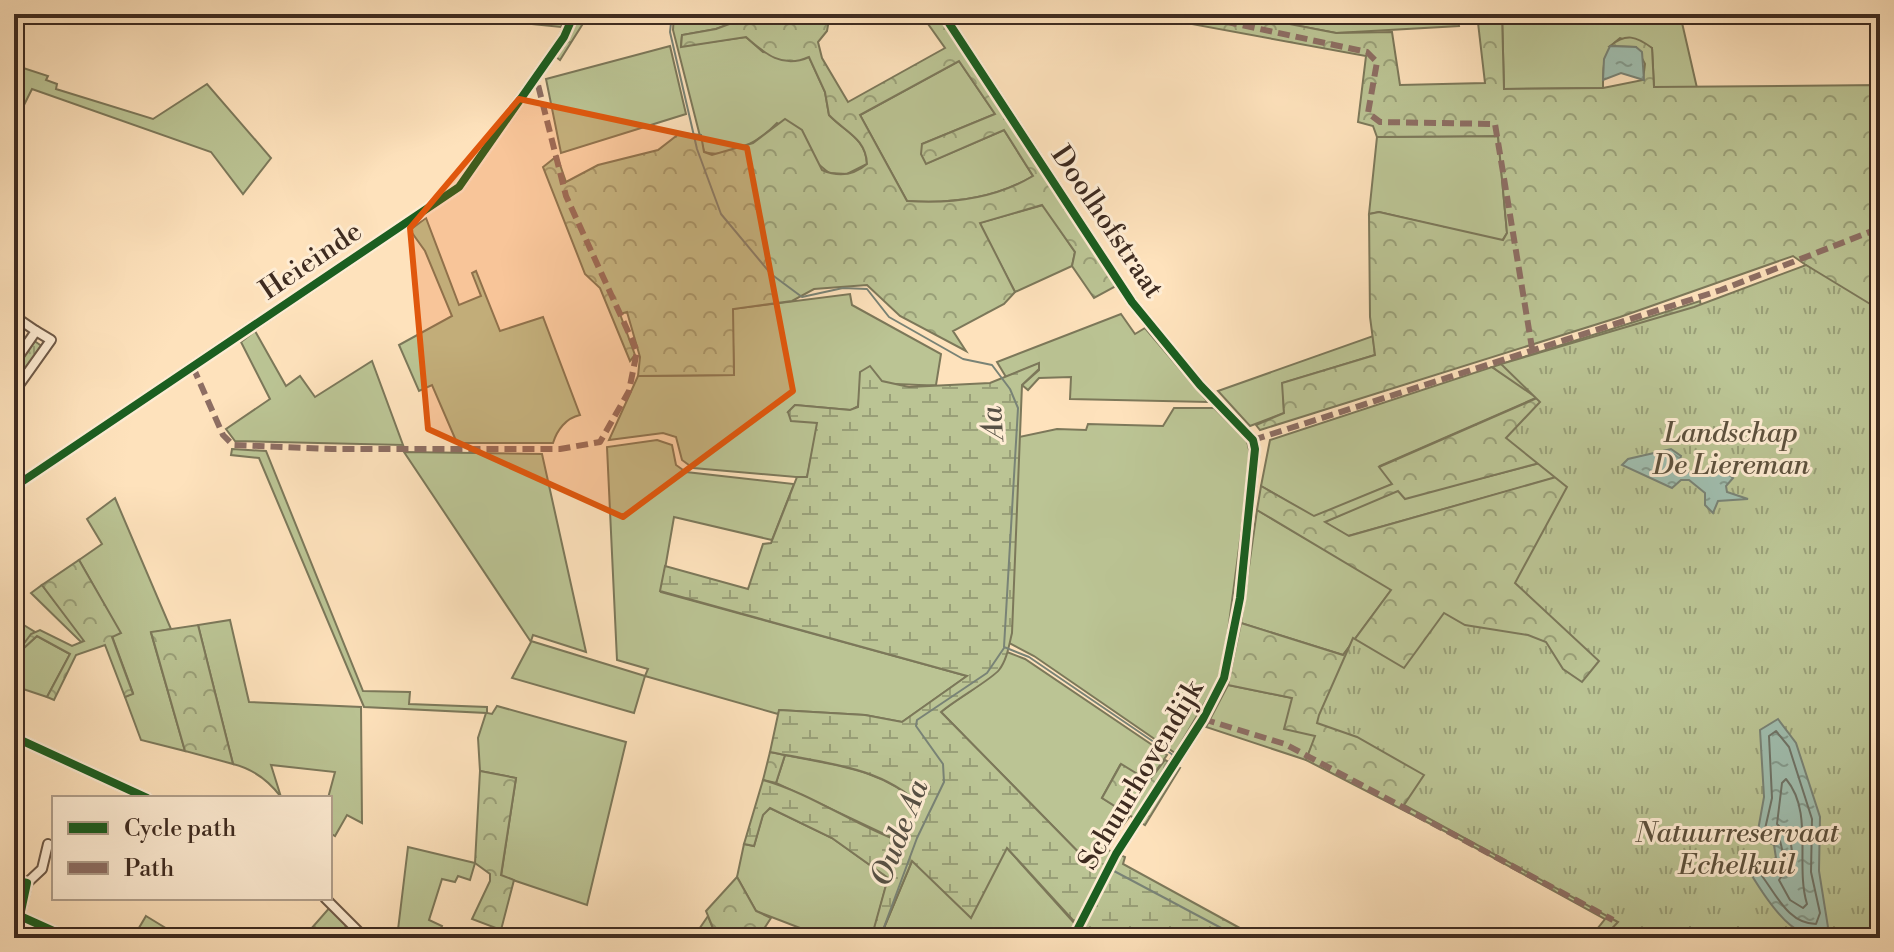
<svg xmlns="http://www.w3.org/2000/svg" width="1894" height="952" font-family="'Libre Bodoni',serif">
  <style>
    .green { fill: #bbc494; stroke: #7c785a; stroke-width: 2 }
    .forest { fill: url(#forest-crowns); stroke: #7c785a; stroke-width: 2; fill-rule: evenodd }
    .wetland { fill: url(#wetland-marsh); stroke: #7c785a; stroke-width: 2 }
    .park { fill: url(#park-tufts); stroke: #7c785a; stroke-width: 2 }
    .water { fill: url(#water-ripples); stroke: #798376; stroke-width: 2 }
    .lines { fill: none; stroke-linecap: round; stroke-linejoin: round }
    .shore { stroke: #6f7468; stroke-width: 2 }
    .stream { stroke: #798376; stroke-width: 2 }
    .minor-casing { stroke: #6e5947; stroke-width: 12 }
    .minor { stroke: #feecd3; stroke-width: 8 }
    .quiet { stroke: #8d6e63; stroke-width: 6; stroke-dasharray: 12 6; stroke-linecap: butt }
    .cycleway-casing { stroke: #feecd3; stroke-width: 13 }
    .cycleway { stroke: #1b5e20; stroke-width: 8 }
    .marked { fill: #e0570d; fill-opacity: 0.2; stroke: #e0570d; stroke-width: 6; stroke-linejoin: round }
    .labels { text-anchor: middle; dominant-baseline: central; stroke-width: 6; stroke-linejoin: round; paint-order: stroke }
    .street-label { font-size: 28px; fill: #3e2b20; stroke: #feecd3 }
    .park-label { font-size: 28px; font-style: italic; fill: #5d513d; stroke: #feecd3 }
    .water-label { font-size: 30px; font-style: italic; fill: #565044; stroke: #feecd3 }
  </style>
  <defs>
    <pattern id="forest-crowns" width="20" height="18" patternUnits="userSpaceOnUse" patternTransform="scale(2)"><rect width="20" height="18" fill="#bbc494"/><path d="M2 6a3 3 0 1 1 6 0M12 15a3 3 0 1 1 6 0" fill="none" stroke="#999f78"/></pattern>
    <pattern id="wetland-marsh" width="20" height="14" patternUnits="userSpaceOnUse" patternTransform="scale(2)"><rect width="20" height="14" fill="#bbc494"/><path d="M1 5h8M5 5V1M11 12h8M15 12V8" fill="none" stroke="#999f78"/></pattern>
    <pattern id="park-tufts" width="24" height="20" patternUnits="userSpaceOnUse" patternTransform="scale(2)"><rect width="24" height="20" fill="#bbc494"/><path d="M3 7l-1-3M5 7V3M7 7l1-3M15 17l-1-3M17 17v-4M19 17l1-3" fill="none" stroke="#999f78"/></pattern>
    <pattern id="water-ripples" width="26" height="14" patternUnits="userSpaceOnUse" patternTransform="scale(2)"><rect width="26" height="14" fill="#a0beaf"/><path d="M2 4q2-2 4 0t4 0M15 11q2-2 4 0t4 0" fill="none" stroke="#849b8e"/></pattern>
  </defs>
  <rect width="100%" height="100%" fill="#fee2bc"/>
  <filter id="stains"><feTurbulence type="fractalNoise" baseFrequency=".0025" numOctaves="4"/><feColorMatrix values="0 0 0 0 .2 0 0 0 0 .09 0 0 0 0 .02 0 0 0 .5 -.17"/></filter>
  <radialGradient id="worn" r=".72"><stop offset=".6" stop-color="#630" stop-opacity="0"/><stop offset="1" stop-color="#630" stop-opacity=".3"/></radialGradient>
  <!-- green -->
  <g class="green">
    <polygon points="497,14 566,14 561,27 512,22"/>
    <path d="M674 14H756L716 29 682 35 681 46 746 37 763 52 809 57 825 92 829 115C845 132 866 138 867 164L847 174 829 173 817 163 807 141 777 123C761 140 729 160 704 152L673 30Z"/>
    <polygon points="1238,14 1457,14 1459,26 1336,33"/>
    <path d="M1502 14H1680L1697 88 1654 87 1652 48 1620 38C1602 51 1603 67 1603 88L1504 89Z"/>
    <polygon points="670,46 686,114 561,153 546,79"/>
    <path d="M959 61 995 114 922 144 927 163 1004 130 1033 176C996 198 950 204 907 201L860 115Z"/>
    <polygon points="14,65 48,76 46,80 57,84 56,89 153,119 207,84 271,158 243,194 211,152 32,89 14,125"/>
    <polygon points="1498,136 1507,233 1502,241 1379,212 1369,214 1377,137"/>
    <polygon points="1043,205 1075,252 1072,266 1015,292 979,223"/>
    <path d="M426 218 459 305 481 296 472 273 476 271 500 331 543 317 580 415C566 418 557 430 553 443H457L432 385 419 391 399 345 452 316 425 251 410 230Z"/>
    <path d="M850 294 852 305 941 354 936 385C904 387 890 378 860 392L858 406 851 410 795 405 788 412 818 423 807 478 693 468 682 460 676 437 663 433 609 440 638 376 734 375 732 309Z"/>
    <polygon points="1121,314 1135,334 1145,328 1208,402 1070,399 1071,377 1039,378 1028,390 1022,385 1039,370 1038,364 1006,377 997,362"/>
    <polygon points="255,331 286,386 300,376 315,397 372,361 403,445 235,441 226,429 270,399 241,342"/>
    <polygon points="1373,336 1375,355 1283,383 1284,413 1250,426 1218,391"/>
    <polygon points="1492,367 1538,397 1380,466 1393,484 1314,517 1261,486 1270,440"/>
    <polygon points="1174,408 1214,408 1247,441 1251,458 1224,661 1217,682 1175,753 1034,656 1009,643 1019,437 1057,429 1086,430 1088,424 1163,426"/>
    <polygon points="657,440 672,445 676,465 686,472 794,484 772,540 674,517 661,592 967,676 902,722 865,715 780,710 778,714 645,676 634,713 512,678 531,642 404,452 542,454 586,652 533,635 531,641 645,676 648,669 617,660 607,447"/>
    <polygon points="232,449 266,451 363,691 410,692 409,704 487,707 487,713 492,714 497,706 626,742 587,905 501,876 516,778 480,771 478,738 486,713 364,707 259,458 231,455"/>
    <polygon points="1540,463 1558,477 1348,536 1324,522 1398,490 1405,498"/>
    <polygon points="115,498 171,629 151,633 185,751 141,740 125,697 133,693 112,636 120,633 79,560 102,544 87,519"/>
    <polygon points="1257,510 1392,589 1343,655 1241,623"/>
    <polygon points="42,585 85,641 81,642 31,593"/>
    <polygon points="14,619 35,632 14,654"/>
    <path d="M230 620 249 702 361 707 362 823 347 815 335 836 330 833 328 798 335 772 271 765 281 797C269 781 253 769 233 764L198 625Z"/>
    <polygon points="37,636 70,654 47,697 14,686 14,657"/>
    <path d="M1007 652 1025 659 1167 755 1149 781 1120 765 1102 798 1130 816 1092 866 941 712C962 693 998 680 1007 652Z"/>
    <polygon points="1228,685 1292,698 1316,736 1306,760 1206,727"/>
    <path d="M785 755C834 765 883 769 920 805L903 843 776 783Z"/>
    <polygon points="770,808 832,838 888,878 874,931 881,935 912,861 1006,847 1076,925 1069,938 826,938 756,911 737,877 744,844 754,846 763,814"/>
    <polygon points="408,847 475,863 470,880 458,876 455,882 442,879 429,920 442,926 437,938 397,938"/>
    <polygon points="146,916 182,938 133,938"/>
    <polygon points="708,916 717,938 693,938"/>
  </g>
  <!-- forest -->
  <g class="forest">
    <polygon points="576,14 589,14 560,60 556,57"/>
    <path d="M756 14H830L827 31 818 42 822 58 848 102 945 48 921 14H937L1118 285 1094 298 1072 266 1075 252 1042 205 980 223 1015 292 1004 304 953 331 966 351 900 316 867 285 814 289 792 301 733 309 734 375 638 376 640 357 627 312 620 314 635 355 630 361 600 288 585 274 543 167 557 156 566 182 598 165 658 150 680 133 701 135 704 152 712 155 753 143 785 119 802 130 822 170C838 177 854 175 867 164 866 138 845 132 829 115L825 92 809 57C783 69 765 54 746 37L681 47 682 35 716 29ZM959 61 995 114 922 144 921 154 926 164 1004 130 1033 176C996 198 950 204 907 201L860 115Z"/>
    <path d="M1184 14H1238L1336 33 1392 32 1400 85 1485 83 1477 14H1502L1504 89 1603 88 1643 80 1645 64 1636 47 1610 46C1626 33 1636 36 1652 48L1654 87 1880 85V317L1793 256 1620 317 1260 430 1256 425 1284 413 1282 383 1375 355 1370 317 1369 214 1379 212 1503 240 1507 233 1498 136 1377 137 1373 126 1358 122 1366 56 1186 23Z"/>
    <path d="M1700 301 1824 938H1590L1605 919 1452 835 1306 760 1315 736 1284 729 1292 698 1228 685 1241 623 1343 655 1391 590 1257 510 1261 486 1314 516 1392 484 1379 467 1537 398 1492 367ZM1539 463 1556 477 1349 536 1325 522 1398 491 1405 499Z"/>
    <polygon points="79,560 121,633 112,637 133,694 125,697 105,645 76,655 54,700 47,697 70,654 37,636 14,657 31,634 40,630 72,646 84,641 42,585"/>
    <polygon points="198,625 233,764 185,751 151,632"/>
    <polygon points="770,752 785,755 776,783 763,780"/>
    <polygon points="1165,760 1180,768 1145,825 1102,798 1121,764 1149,781"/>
    <polygon points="480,771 516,778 501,875 514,880 501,930 472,919 490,881 490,874 475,863"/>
    <polygon points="737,877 756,911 771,918 758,938 717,938 706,911"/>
    <polygon points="331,906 357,938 303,938"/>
  </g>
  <!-- wetland -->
  <path class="wetland" d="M1039 363V369L1022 385 1012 633C1009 645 1007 660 999 670 992 679 955 700 941 712L1091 865 1103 848 1125 857 1123 864 1258 938H1078L1082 930 1007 848 971 918 912 861 881 935 873 932 888 878 832 838 770 808 763 815 754 846 744 844 763 780C813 794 855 826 904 843L920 805C881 766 823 763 770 752L779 710 865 715 902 722 967 676 660 591 665 566 748 589 763 544 771 543 797 477H807L817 423 791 421 788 412 795 405 850 410 858 407 860 372 870 366 882 381 909 387 990 383Z"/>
  <!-- park -->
  <g class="park">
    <polygon points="1806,265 1880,310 1880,938 1603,938 1618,922 1404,805 1424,775 1357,737 1317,723 1319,715 1353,638 1404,668 1444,613 1465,625 1528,635 1546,642 1563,669 1582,682 1599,661 1515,583 1567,487 1506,438 1540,402 1501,364 1694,307"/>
    <polygon points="33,340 43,347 16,384 14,367"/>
  </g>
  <!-- water -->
  <g class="water">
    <polygon points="1610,46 1636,47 1642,52 1644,80 1621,73 1603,80 1604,59"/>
    <path d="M1671 449 1681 456 1678 467C1692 476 1707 476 1722 469L1733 478 1726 486 1727 492 1748 499 1718 501 1713 513 1705 505V493L1689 480H1681L1672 488 1622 465 1628 459Z"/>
    <path d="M1778 719 1796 743 1820 817 1819 871 1828 927 1821 933C1816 933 1807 934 1802 932 1781 925 1756 883 1745 864L1752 855 1762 864 1776 858 1774 845 1757 836 1764 797 1760 730Z"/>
  </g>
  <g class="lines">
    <!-- shore -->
    <g class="shore">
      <path d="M1776 731 1789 747 1812 819 1811 872 1820 913 1816 924C1789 924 1777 896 1762 876 1774 860 1789 872 1780 841L1765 829 1772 798 1769 736Z"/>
      <path d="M1786 779C1814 812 1795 865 1807 904L1803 908 1790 900 1779 880 1793 859 1790 837 1777 824 1782 783Z"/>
    </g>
    <!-- stream -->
    <g class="stream">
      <polyline points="672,14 670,32 697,149 721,214 771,274 802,297 843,288 867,289 889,317 963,359 992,365 1010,389 1018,408 1004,647 1029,657 1173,755 1105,864"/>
      <polyline points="1114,871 1240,938"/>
      <polyline points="880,938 917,838 944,782 943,764 916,726 917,720 987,673 1004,648"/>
    </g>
    <!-- minor casing -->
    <g class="minor-casing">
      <g id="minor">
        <polyline points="943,14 1132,302 1200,385 1253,440 1255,449 1240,598 1224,678 1203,719 1116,854 1073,938"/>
        <polyline points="14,316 36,331 14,363"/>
        <polyline points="14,392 51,340 36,331"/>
        <polyline points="14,487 459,187 564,37 574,14"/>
        <polyline points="14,737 147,798"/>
        <polyline points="14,880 27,883 20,916 69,938"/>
        <polyline points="27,883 42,869 48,844"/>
        <polyline points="325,898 365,938"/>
      </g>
    </g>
    <!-- minor -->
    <use href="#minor" class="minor"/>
    <!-- quiet -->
    <g class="quiet">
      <polyline points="1190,14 1367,52 1377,62 1368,113 1380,122 1495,124 1532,348"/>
      <polyline points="193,367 223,435 233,445 332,449 560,449 600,442 629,391 637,351 566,196 536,77"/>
      <polyline points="1253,440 1721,290 1880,228"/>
      <polyline points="1203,719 1285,744 1613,920"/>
      <polyline points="1614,935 1616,938"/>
    </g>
    <!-- cycleway casing -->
    <g class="cycleway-casing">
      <g id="cycleway">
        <polyline points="943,14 1132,302 1200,385 1253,440 1255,449 1240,598 1224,678 1203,719 1116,854 1073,938"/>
        <polyline points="14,487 459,187 564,37 574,14"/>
        <polyline points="14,737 147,798"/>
        <polyline points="14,880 27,883 20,916 69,938"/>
      </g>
    </g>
    <!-- cycleway -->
    <use href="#cycleway" class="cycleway"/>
  </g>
  <!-- marked area -->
  <path class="marked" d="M519 99 747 148 793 391 623 517 428 429 410 228Z"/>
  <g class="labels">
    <!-- street labels -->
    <g class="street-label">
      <text transform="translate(1107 222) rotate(56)">Doolhofstraat</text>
      <text transform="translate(311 261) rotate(-34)">Heieinde</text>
      <text transform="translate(1141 775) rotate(-59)">Schuurhovendijk</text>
    </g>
    <!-- park labels -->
    <g class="park-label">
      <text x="1731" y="433">Landschap<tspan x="1731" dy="32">De Liereman</tspan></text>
      <text x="1737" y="833">Natuurreservaat<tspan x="1737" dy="32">Echelkuil</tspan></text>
    </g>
    <!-- water labels -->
    <g class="water-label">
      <text transform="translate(993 423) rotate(-94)">Aa</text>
      <text transform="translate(900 833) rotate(-69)">Oude Aa</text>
    </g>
  </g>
  <!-- margin -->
  <rect width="1894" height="952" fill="none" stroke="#fee2bc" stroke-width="48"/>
  <rect x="16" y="16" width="1862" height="920" fill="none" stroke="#3e2b20" stroke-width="4"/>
  <rect x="24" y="24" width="1846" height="904" fill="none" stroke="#3e2b20" stroke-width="2"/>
  <!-- legend -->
  <rect x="52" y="796" width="280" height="104" fill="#feecd3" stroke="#b19f8b" stroke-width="2"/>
  <rect x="68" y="822" width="40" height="12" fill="#1b5e20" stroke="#b19f8b" stroke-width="2"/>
  <text x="124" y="836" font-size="24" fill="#3e2b20">Cycle path</text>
  <rect x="68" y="862" width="40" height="12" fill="#8d6e63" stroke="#b19f8b" stroke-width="2"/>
  <text x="124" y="876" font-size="24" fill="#3e2b20">Path</text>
  <rect width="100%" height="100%" filter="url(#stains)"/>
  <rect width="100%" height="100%" fill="url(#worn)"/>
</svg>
